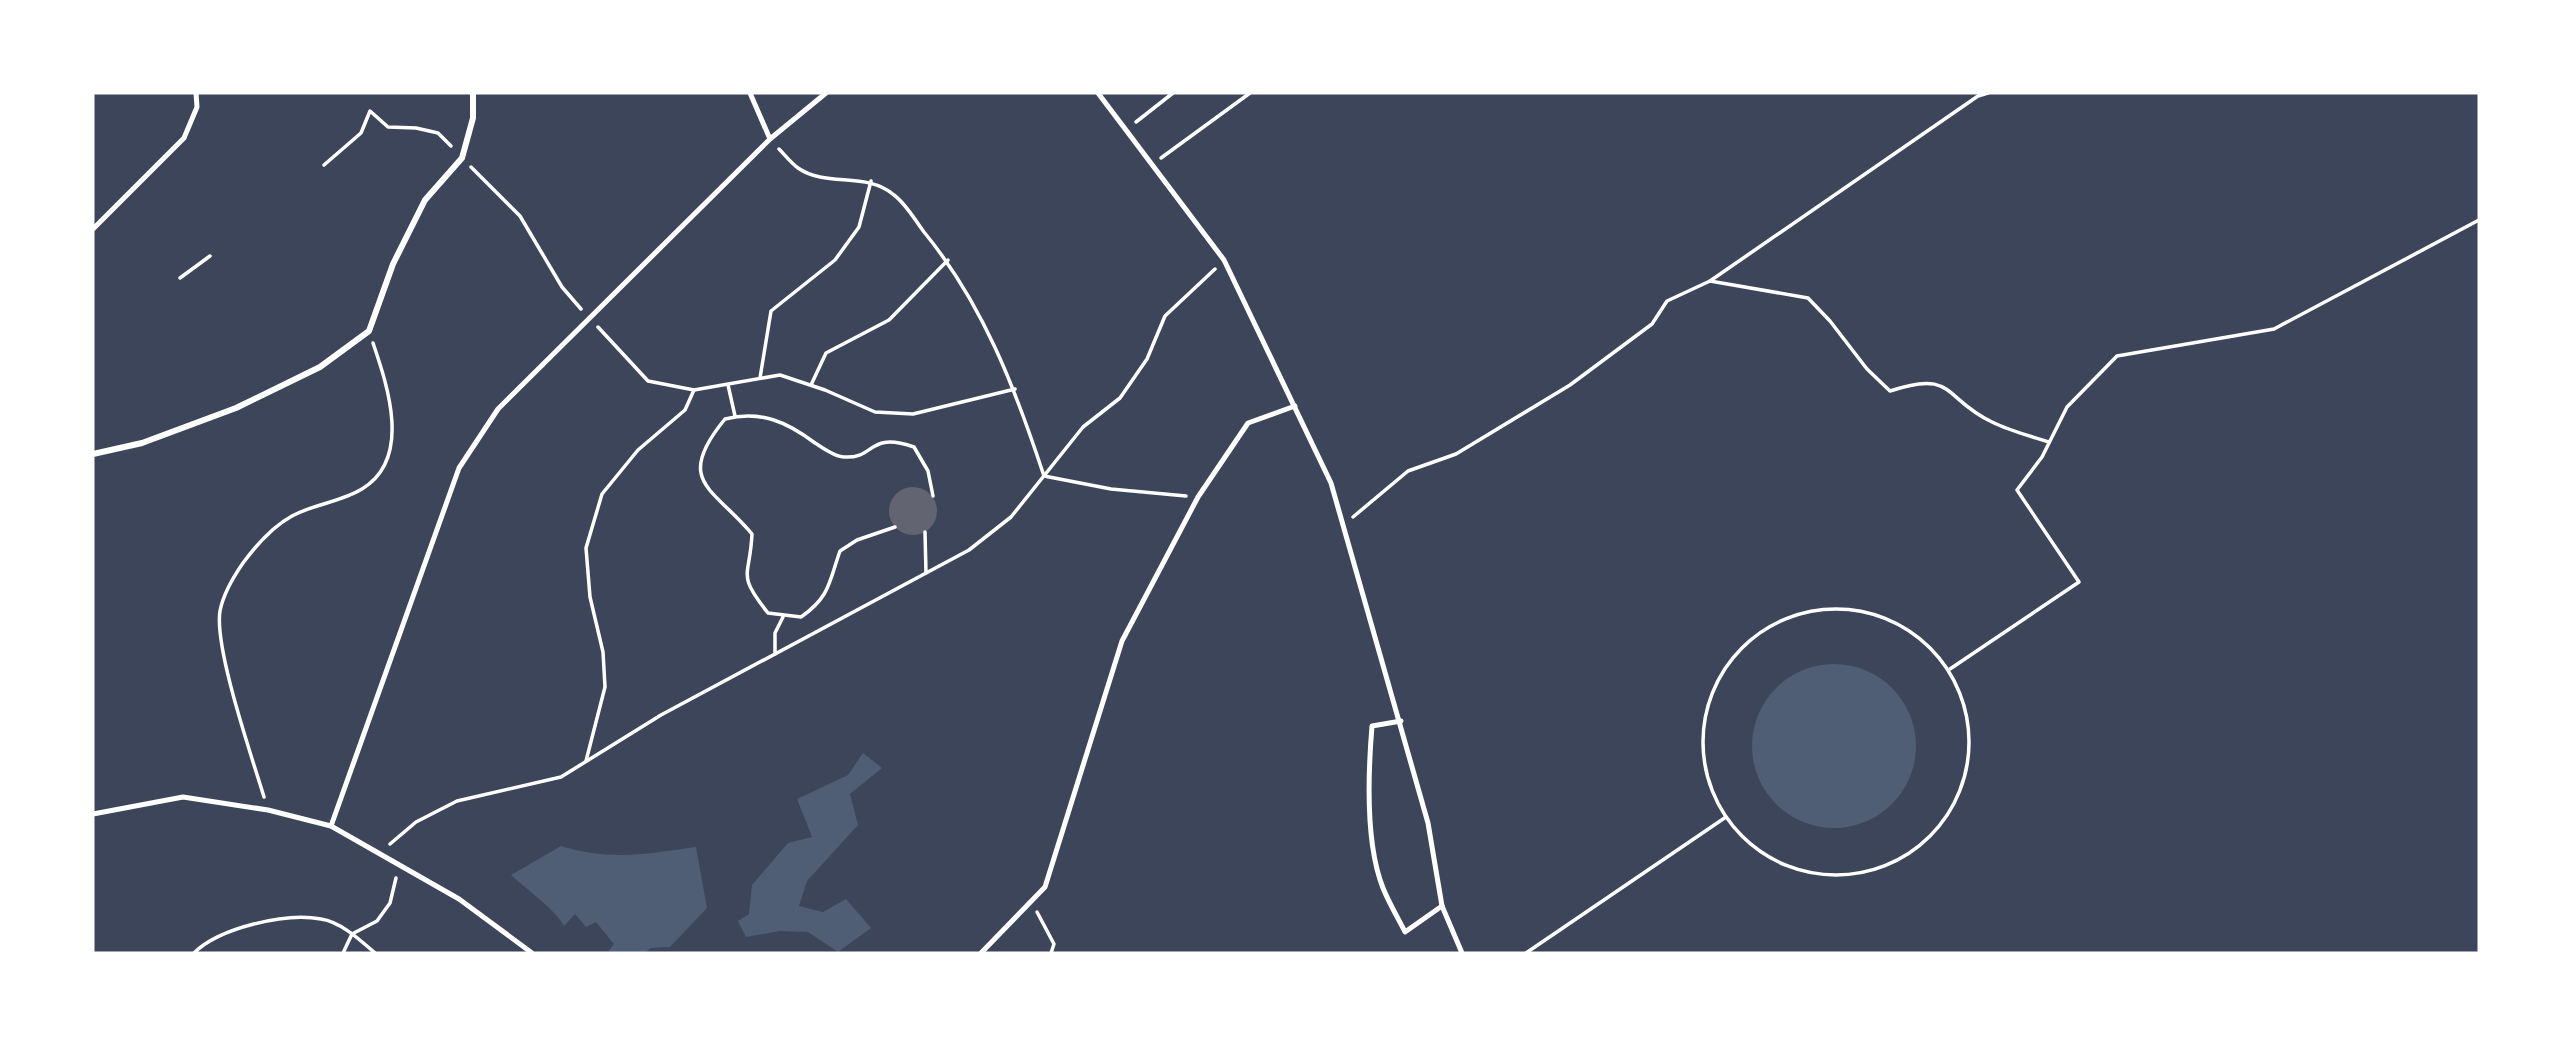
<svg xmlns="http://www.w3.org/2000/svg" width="2572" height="1046" font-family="Spectral,serif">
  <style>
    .green { fill: #3c4559 }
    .water { fill: #4f5d75 }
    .building { fill: #626471 }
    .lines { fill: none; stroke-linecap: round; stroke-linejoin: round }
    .path { stroke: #fff; stroke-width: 3.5 }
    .service { stroke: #fff; stroke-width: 5 }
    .pedestrian { stroke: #fff; stroke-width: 6 }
  </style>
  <rect width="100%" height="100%" fill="#2d3142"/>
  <!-- green -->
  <rect class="green" x="93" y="93" width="2386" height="860"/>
  <!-- water -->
  <g class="water">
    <circle cx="1834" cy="746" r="82"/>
    <polygon points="863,753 882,768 850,794 858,825 807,881 799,906 823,912 846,899 871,928 838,952 808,932 780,931 746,937 738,921 749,914 752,885 788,843 812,837 797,799 848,775"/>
    <path d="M561 846C611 861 645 854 696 847L707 908 670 947 651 948 645 953H607L614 944 596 922 586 927 575 914 564 926C553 907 528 891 511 875Z"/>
  </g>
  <!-- building -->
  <circle class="building" cx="913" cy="511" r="24"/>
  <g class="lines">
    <!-- path -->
    <g class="path">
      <polyline points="1136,122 1173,93"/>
      <path d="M779 149C785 155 791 163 798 168 827 188 866 171 894 195 906 204 915 220 924 232 983 304 1015 388 1044 476L1111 489 1186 496"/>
      <polyline points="1161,158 1250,93"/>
      <polyline points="324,165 361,133 370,111 388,127 416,128 438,133 451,146"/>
      <polyline points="471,167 520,216 562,287 581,309"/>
      <polyline points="180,278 210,256"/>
      <path d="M1710 281 1808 298 1830 321 1867 369 1890 391C1955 369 1943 399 1992 422 2010 431 2030 436 2049 442"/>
      <polyline points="598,327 648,381 694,390 780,375 825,390 875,412 913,414 1015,389"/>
      <polyline points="760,378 771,311 835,260 859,227 871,181"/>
      <polyline points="728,385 735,416"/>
      <polyline points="811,385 826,353 889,320 948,260"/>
      <polyline points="1353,517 1408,471 1456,454 1570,385 1652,324 1667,301 1710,281 1978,96 1988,93"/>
      <path d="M895 527 857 540 840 551C829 582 830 597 801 617L768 613C736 573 750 578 752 534 714 488 673 482 725 419 761 410 787 422 815 443 823 448 835 457 844 457 876 459 867 431 914 447L928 471 933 496"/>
      <polyline points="925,532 926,573"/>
      <circle cx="1836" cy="742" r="133"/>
      <polyline points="775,654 775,633 783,617"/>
      <polyline points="1950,669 2079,582 2017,490 2042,457 2067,407 2117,356 2274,329 2479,220"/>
      <polyline points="586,761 605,687 603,652 590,597 586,548 602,494 638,450 685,410 694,390"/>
      <path d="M264 797C252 757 214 648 220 611 223 595 234 576 243 563 257 544 272 527 292 516 314 504 341 502 362 489 412 459 388 387 373 343"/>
      <polyline points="390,844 416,822 457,801 561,777 661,715 969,550 1011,517 1083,427 1120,398 1147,359 1165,316 1215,269"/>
      <polyline points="1037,912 1054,944 1051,953"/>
      <path d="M194 953C219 928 286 912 321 919 341 922 360 940 375 953"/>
      <polyline points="343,953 352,934 377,921 390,903 396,878"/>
      <polyline points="1526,953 1726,817"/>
    </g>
    <!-- service -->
    <g class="service">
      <polyline points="750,93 770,139"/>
      <polyline points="1098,93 1224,260 1331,483 1428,823 1442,906 1462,953"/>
      <polyline points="93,229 184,138 197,107 196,93"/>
      <path d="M1401 721 1372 726C1368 774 1365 843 1383 888 1389 903 1398 918 1405 932L1442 906"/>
      <polyline points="93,814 183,797 268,810 331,826 459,468 498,409 770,139 826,93"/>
      <polyline points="331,826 459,899 532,953"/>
      <polyline points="981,953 1045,887 1122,641 1198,497 1248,423 1295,406"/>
    </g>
    <!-- pedestrian -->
    <polyline class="pedestrian" points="93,454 142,443 236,408 320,367 369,331 393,264 425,200 462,158 473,118 473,93"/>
  </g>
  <!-- border -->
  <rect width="2572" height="1046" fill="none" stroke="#ffffff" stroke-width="189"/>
</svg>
